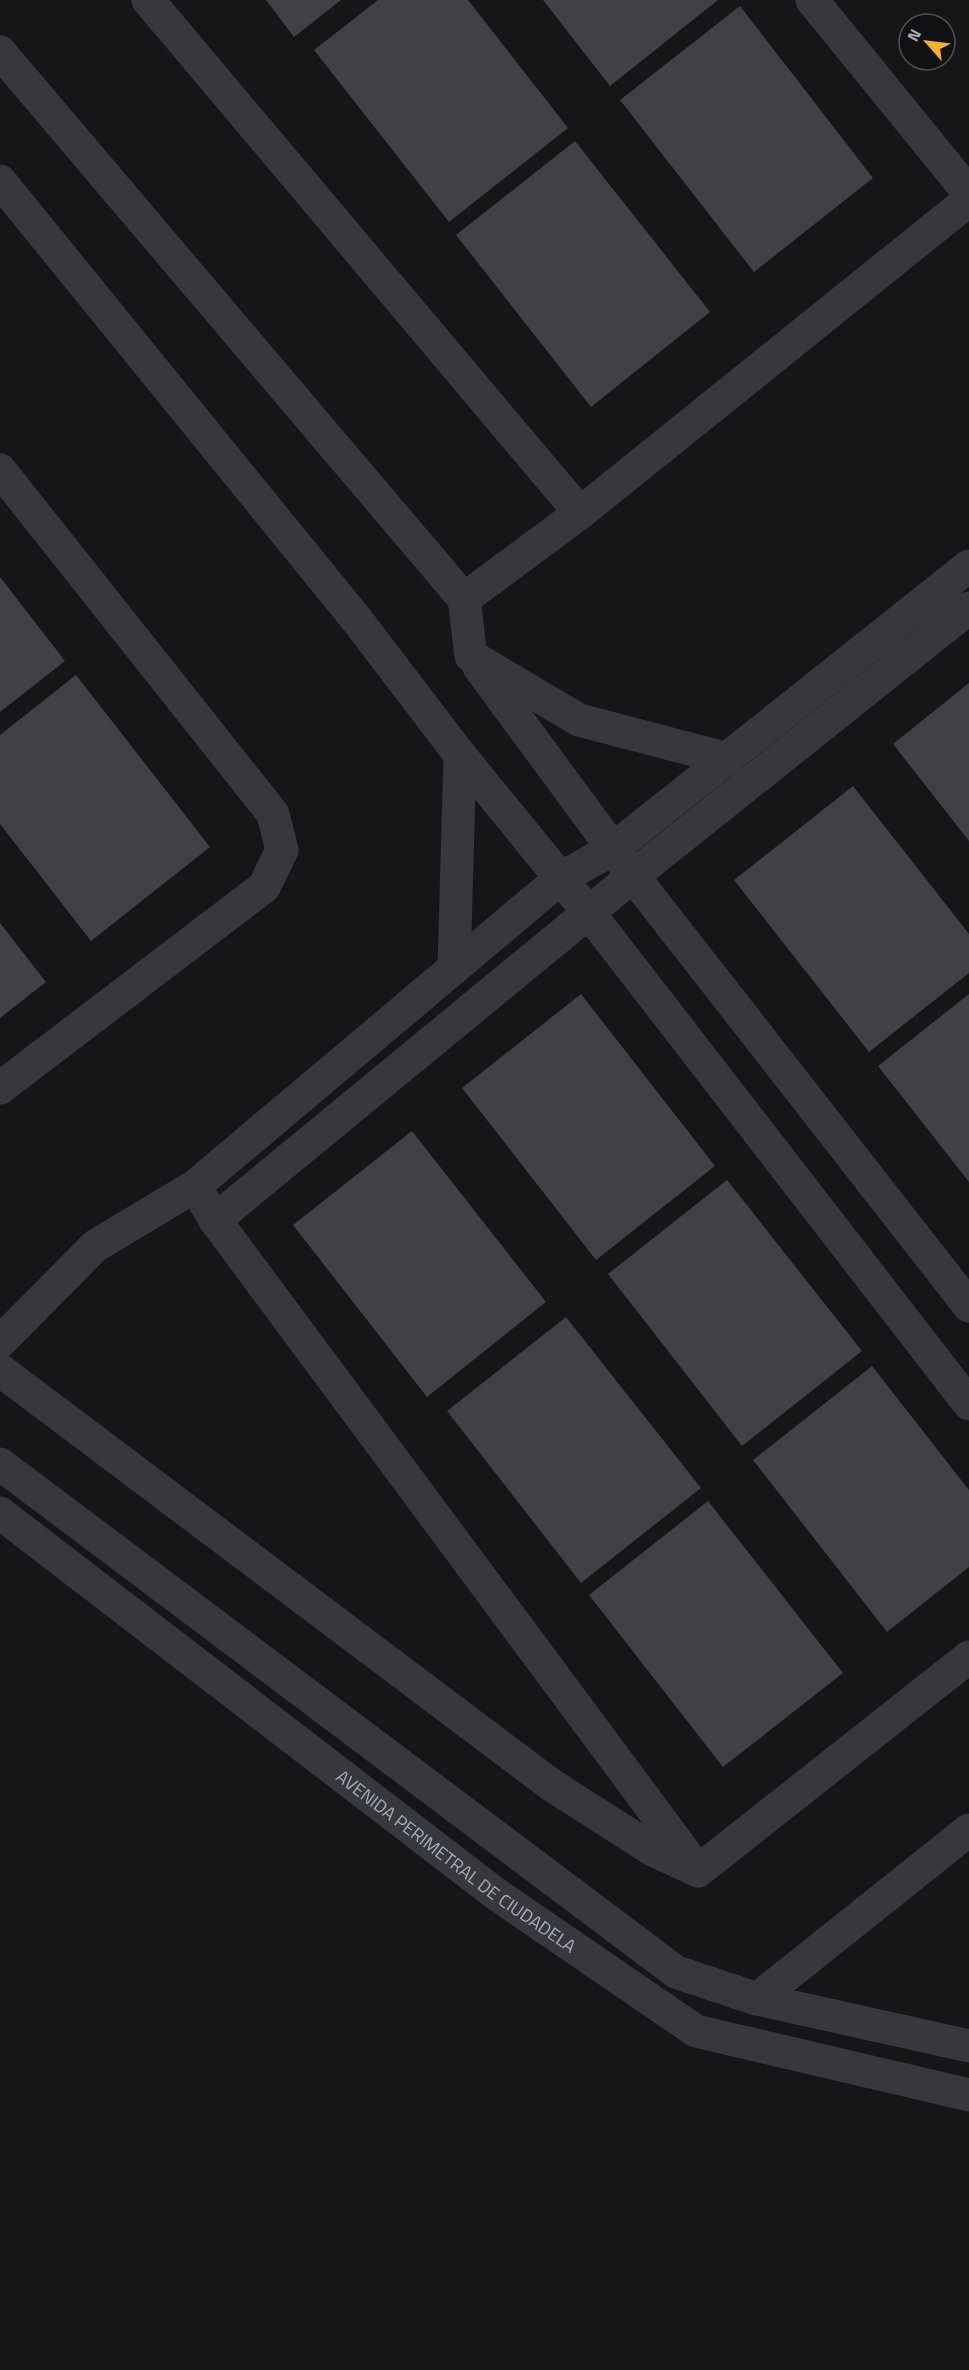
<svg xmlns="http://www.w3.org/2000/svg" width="969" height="2370" font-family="'Titillium Web',sans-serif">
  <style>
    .building { fill: #404145 }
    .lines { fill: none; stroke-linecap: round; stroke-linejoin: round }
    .street { stroke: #37383d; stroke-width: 33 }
    .labels { text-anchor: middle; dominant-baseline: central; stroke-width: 5; stroke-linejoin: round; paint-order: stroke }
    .street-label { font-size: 18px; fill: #a8adb8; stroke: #111113 }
  </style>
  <rect width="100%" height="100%" fill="#161618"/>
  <!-- building -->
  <g class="building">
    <polygon points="266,0 341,0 294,37"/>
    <polygon points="378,0 468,0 568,128 449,222 314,50"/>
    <polygon points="543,0 718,0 610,86"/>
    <polygon points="740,6 873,178 754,272 620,100"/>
    <polygon points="575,141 710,312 591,407 456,235"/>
    <polygon points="0,577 65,661 0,712"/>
    <polygon points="76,675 210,847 91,941 0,824 0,735"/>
    <polygon points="969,683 969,841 893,744"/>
    <polygon points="853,786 969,934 969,973 869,1052 734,880"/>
    <polygon points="0,923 46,982 0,1018"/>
    <polygon points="581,994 715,1166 596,1260 462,1088"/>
    <polygon points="969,994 969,1182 878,1066"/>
    <polygon points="412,1131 546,1302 427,1397 293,1225"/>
    <polygon points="727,1180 862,1351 742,1446 608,1274"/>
    <polygon points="566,1317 701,1488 581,1583 447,1411"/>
    <polygon points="872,1366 969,1490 969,1567 887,1632 753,1460"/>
    <polygon points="708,1501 843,1673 723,1767 589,1595"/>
  </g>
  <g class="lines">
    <!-- street -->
    <g class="street">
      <polyline points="148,0 580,513"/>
      <polyline points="812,0 969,193"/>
      <polyline points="0,52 464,599 471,656 579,720 728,759"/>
      <polyline points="0,181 357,620 460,755 589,913 969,1404"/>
      <polyline points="0,470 273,814 282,850 264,887 0,1088"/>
      <polyline points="464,599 580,513 969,200"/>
      <polyline points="479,667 633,876 969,1306"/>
      <polyline points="454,968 460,755"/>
      <polyline points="195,1186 561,878 613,849 969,566"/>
      <polyline points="215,1220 633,876 969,608"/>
      <polyline points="0,1342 95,1246 195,1186 215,1220 697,1869"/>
      <polyline points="0,1370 550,1784 653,1850 698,1871 969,1657"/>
      <polyline points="0,1464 676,1972 757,1999 969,2046"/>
      <path id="s1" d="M0 1513 496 1894 696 2031 969 2095"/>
      <polyline points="757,1999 969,1830"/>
    </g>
  </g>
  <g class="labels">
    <!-- street labels -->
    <g class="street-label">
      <text stroke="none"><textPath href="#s1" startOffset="574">AVENIDA PERIMETRAL DE CIUDADELA</textPath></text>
    </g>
  </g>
  <!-- north arrow -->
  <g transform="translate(927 42) rotate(298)"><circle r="28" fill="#111113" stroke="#4d4f55" stroke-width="1.5"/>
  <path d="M0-4.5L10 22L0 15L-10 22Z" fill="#f2b134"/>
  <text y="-9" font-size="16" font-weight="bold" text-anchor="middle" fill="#a8adb8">N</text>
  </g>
</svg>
